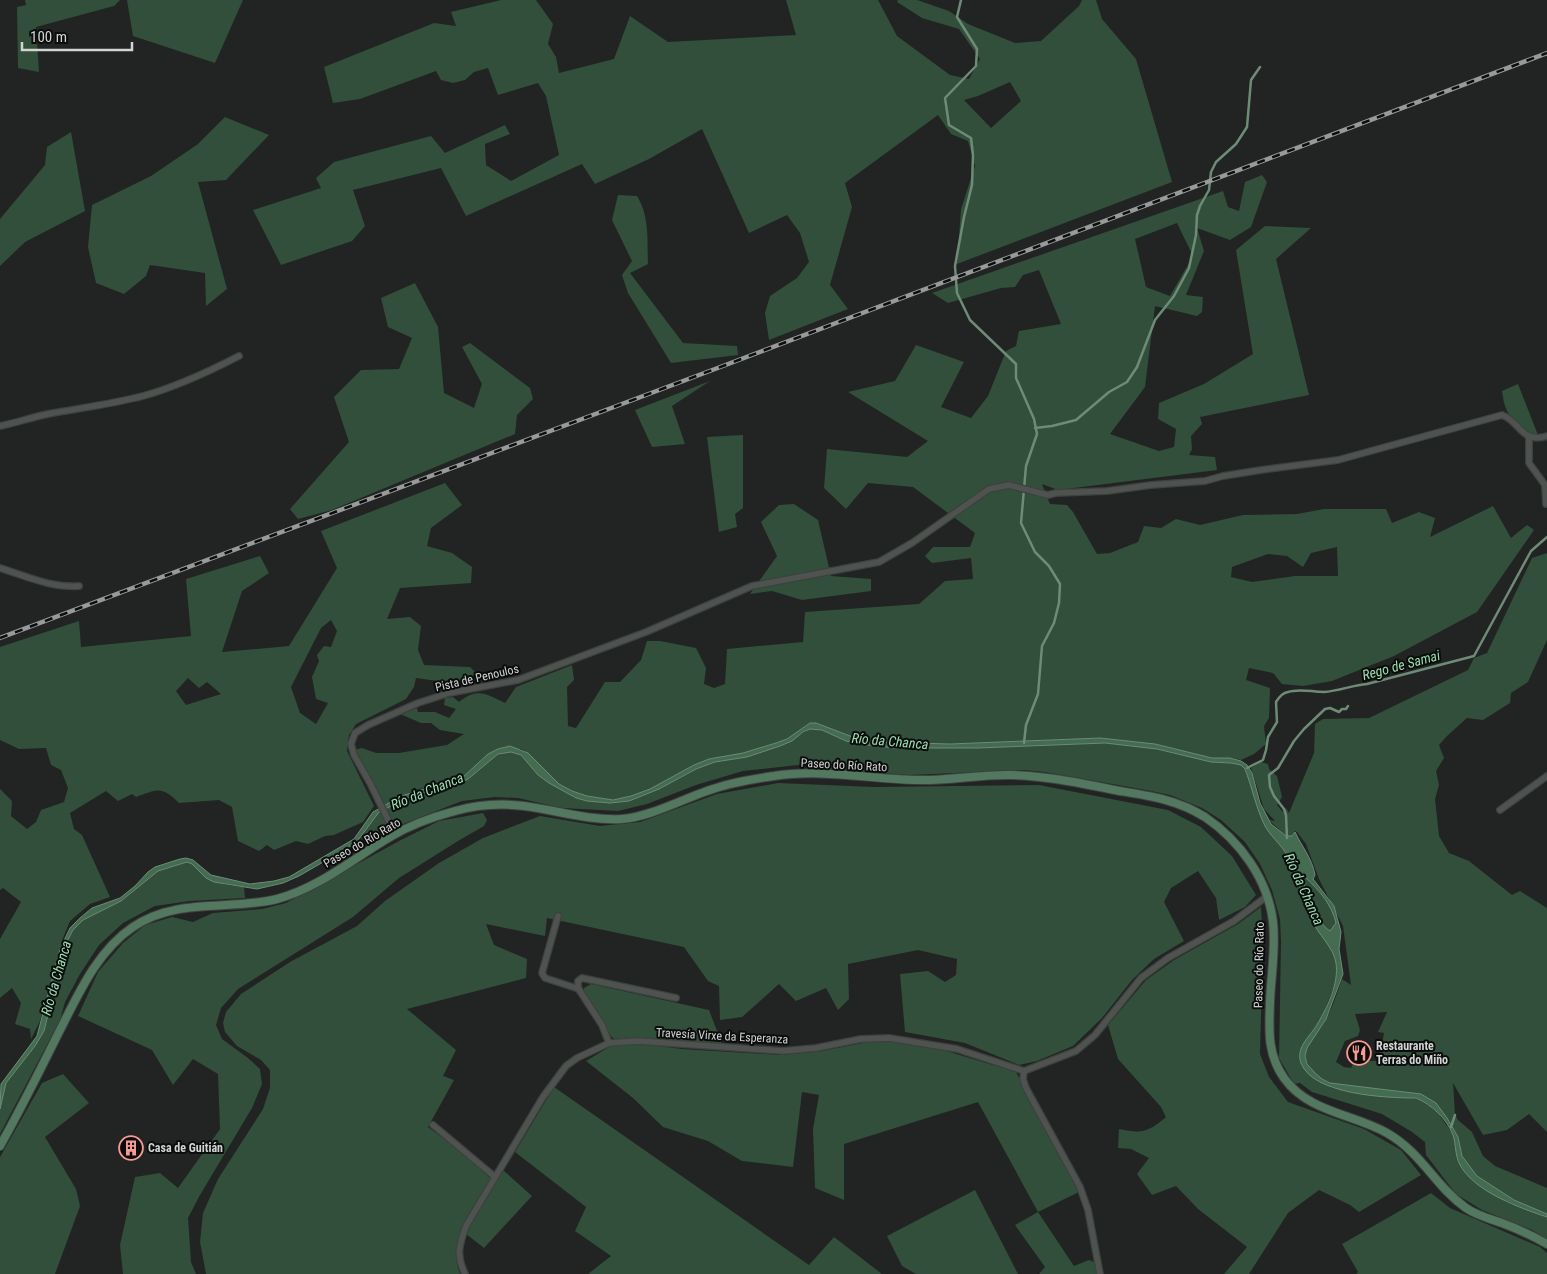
<svg xmlns="http://www.w3.org/2000/svg" width="1547" height="1274" font-family="'Roboto Condensed',sans-serif">
  <style>
    .green { fill: #314f3a; fill-rule: evenodd }
    .water { fill: #436c51; stroke: #6e8b78; fill-rule: evenodd }
    .lines { fill: none; stroke-linecap: round; stroke-linejoin: round }
    .stream { stroke: #6e8b78; stroke-width: 2.5 }
    .street-casing { stroke: #3e413f; stroke-width: 8 }
    .secondary-casing { stroke: #3e413f; stroke-width: 10 }
    .street { stroke: #4f5350; stroke-width: 5.5 }
    .secondary { stroke: #527860; stroke-width: 8 }
    .rail-casing { stroke: #979a98; stroke-width: 4.5 }
    .rail { stroke: #0b0d0c; stroke-width: 2.5; stroke-dasharray: 8; stroke-linecap: butt }
    .labels { text-anchor: middle; dominant-baseline: central; stroke-width: 4; stroke-linejoin: round; paint-order: stroke }
    .street-label { font-size: 12px; fill: #d1d4d2; stroke: #0b0d0c }
    .poi-label { font-size: 12px; font-weight: bold; fill: #d1d4d2; stroke: #0b0d0c; text-anchor: start }
    .water-label { font-size: 14px; font-style: italic; fill: #9bdeb0; stroke: #0b0d0c }
  </style>
  <rect width="100%" height="100%" fill="#212422"/>
  <!-- green -->
  <g class="green">
    <polygon points="25,0 120,0 114,6 36,27 39,72 18,68 17,7 26,5"/>
    <polygon points="127,0 243,0 215,63 133,36"/>
    <path d="M501 0H536L553 24 548 44 556 57 559 73 614 59 630 16 668 42 796 35 786 0H878L897 36 950 75 969 79 980 59 959 29 922 18 897 2 898 0H917L949 11 968 24 1015 43 1041 41 1079 6 1082 0H1096L1102 19 1136 59 1172 182 957 264 961 209 975 166 968 141 951 134 938 115 845 183 852 207 830 285 848 309 769 340 765 313 770 296 797 278 809 262 800 233 787 215 749 233 702 129 649 159 595 184 582 164 466 216 441 168 353 190 365 226 352 241 281 265 253 210 321 188 316 178 334 162 431 136 445 153 505 125 510 134 485 144 486 165 511 181 559 155 546 96 538 83 498 95 488 68 474 72 465 80 453 83 441 80 436 71 360 99 333 103 324 67 434 23 456 26 451 12ZM1010 82 1021 101 991 128 964 100 978 96Z"/>
    <polygon points="225,117 269,135 226,180 198,182 227,289 206,306 205,273 150,265 146,276 124,294 96,283 88,247 92,205 151,176 198,144"/>
    <polygon points="71,132 85,211 25,242 0,266 0,219 45,165 47,147"/>
    <path d="M1262 175 1267 182 1251 227 1230 240 1197 228 1204 251 1186 295 1203 297 1202 312 1197 316 1155 306 1145 387 1110 434 1159 451 1174 447 1176 429 1158 419 1159 403 1204 384 1253 354 1236 250 1265 226 1311 228 1276 259 1309 395 1200 417 1202 424 1191 436 1192 449 1189 455 1215 457 1217 470 1058 490 1042 484 1050 504 1067 505 1073 512 1097 554 1110 553 1138 542 1144 526 1161 528 1176 519 1200 525 1243 515 1297 514 1324 509H1386L1392 523 1419 512 1435 518 1430 537 1493 506 1511 538 1527 525 1534 530 1477 612 1394 656 1332 681 1303 686 1282 684 1273 673 1249 668 1246 680 1270 688 1269 718 1264 726 1266 744 1254 754 1241 760 1232 758H1212L1155 744 1100 738 950 744 879 742 858 739 810 723 787 739 776 743 743 753 709 759 694 765 650 789 631 796 613 800 587 796 572 791 559 784 528 753 521 749 488 754 463 777 416 790 401 796 385 805 354 750 362 748 376 753H399L447 745 464 734 440 730 431 723H421L400 714 417 708 418 712H435L449 718 456 709 444 705 445 698 453 697 459 702C478 687 486 694 505 703L516 687 572 665 574 680 567 687 568 726 576 728 605 682H620L641 660 647 641H660L696 648 706 668 704 684 714 688 725 684 727 649 803 642 805 612 919 604 945 581 973 579 971 558 932 563 925 556 933 547H970L975 533 913 487 868 483 846 509 824 488 827 449 907 457 928 441 848 392 895 381 916 345 964 362 941 407 971 418 988 396 1006 351 1016 346 1019 331 1061 324 1039 270 1023 275 1015 287 1001 288 948 303 932 293 1223 191 1228 207 1239 211 1245 182ZM1177 223 1193 256 1170 296 1146 287 1135 239ZM1337 547 1338 576H1295L1252 582 1231 577 1232 567 1268 554 1287 556 1303 567 1311 553Z"/>
    <path d="M618 195 637 196C650 217 647 241 648 264L630 273 683 343 737 346 738 355 671 363 628 293 622 275 632 261 612 220Z"/>
    <polygon points="415,283 438,327 444,393 474,408 482,384 462,347 470,343 530,388 533,399 517,415 515,434 332,510 298,519 290,509 349,442 334,397 361,370 399,369 412,338 388,327 381,298"/>
    <polygon points="710,381 672,406 685,444 652,447 635,410"/>
    <path d="M1518 384 1538 435C1526 436 1513 421 1507 411 1504 405 1503 398 1502 391Z"/>
    <polygon points="743,435 743,508 735,514 737,527 719,532 707,437"/>
    <path d="M445 483 462 505 431 528 427 546 452 553 472 567 471 583 400 588 387 619 410 617 421 626 418 650 424 665 470 667 475 672 472 678 452 683 416 678 414 687 406 699 356 724 349 735 347 751 374 806 363 822 334 835 325 836 308 844 296 841 274 850 267 845 259 851 238 841 232 807 219 800 179 803C161 785 157 790 136 797L132 794 118 801 106 791 70 813 74 829 82 835 110 897 90 904 70 921 63 938 40 1021 31 1039 30 1029 15 1024 21 1003 12 988 0 998V939L21 902 3 888 0 890V789L12 801 11 816 27 829 36 822 41 810 64 802 68 788 61 770 51 765 46 748 19 749 0 740V647L79 621 81 647 191 636 186 579 260 556 269 573 242 591 222 652 289 646 337 568 321 531ZM331 620 337 631 331 647 324 646 317 655 319 661 312 677 316 699 328 703 316 724 300 713 291 687 321 628ZM188 678 199 688 207 682 221 694 186 705 176 691Z"/>
    <polygon points="794,504 818,520 831,576 871,579 871,591 802,600 772,591 750,594 777,556 761,522 779,505"/>
    <path d="M1547 553V640L1528 682 1511 693 1510 703 1483 720 1467 718 1447 736 1439 745 1444 758 1436 771 1439 785 1435 799 1439 836 1449 853 1469 861 1512 895 1520 891 1547 908V1132L1529 1114 1507 1130 1483 1135 1453 1083 1455 1114 1458 1120 1472 1132 1483 1156 1495 1166 1547 1188V1214L1514 1200 1477 1176 1462 1156 1458 1137 1447 1118 1436 1103 1421 1094 1330 1083C1323 1080 1317 1076 1312 1070 1295 1051 1317 1036 1326 1019 1333 1007 1337 993 1342 979L1351 985 1343 926 1319 879 1306 844 1297 832 1295 831 1292 836H1286L1269 820 1275 821 1264 809 1251 768 1261 762 1268 764 1269 769 1277 776 1282 797 1277 805 1283 812 1286 808 1289 813 1314 753 1315 724 1323 719 1369 718 1468 670 1474 658 1487 653 1532 558ZM1387 1012 1378 1032 1384 1033 1379 1061H1370L1356 1057 1351 1068 1344 1067 1336 1062 1345 1041 1358 1036 1360 1030 1355 1014Z"/>
    <polygon points="810,729 822,730 846,741 859,744 895,748 978,748 1105,743 1157,749 1211,762 1231,763 1241,765 1245,769 1248,775 1264,823 1287,854 1313,923 1328,944 1336,961 1337,975 1335,984 1322,1017 1300,1053 1301,1063 1307,1072 1332,1088 1360,1094 1416,1098 1422,1100 1437,1112 1453,1134 1459,1163 1467,1174 1506,1202 1547,1217 1547,1239 1532,1230 1482,1210 1456,1194 1426,1155 1425,1142 1412,1132 1382,1114 1312,1092 1300,1083 1294,1084 1279,1058 1281,942 1280,919 1272,890 1260,864 1245,842 1221,820 1202,808 1170,795 1146,790 1044,772 1023,770 910,775 811,768 807,764 743,771 696,785 647,804 618,811 562,808 518,798 495,797 462,801 403,824 370,845 361,838 371,821 379,812 412,796 460,783 468,779 498,754 511,752 521,755 538,775 575,798 587,801 610,803 629,801 659,789 696,769 715,762 747,757 780,746"/>
    <path d="M778 783 874 787 1039 785 1168 810 1201 827 1232 856 1256 895 1245 907 1219 920 1216 898 1198 871 1171 888 1164 902 1184 941 1154 959 1132 980 1102 1018 1073 1046 1037 1061 1019 1065 965 1043 905 1032 900 974 928 971 945 982 956 975 957 959 918 950 848 964 849 999 838 1010 826 988 796 1001 779 984 742 1017 720 1020 719 986 708 981 684 947 547 918 545 936 486 924 494 945 527 959 526 978 407 1009 456 1050 443 1076 454 1080 428 1127 463 1153 491 1179C474 1207 447 1239 460 1274H206L200 1242 203 1213 218 1179 263 1109 270 1088V1070L261 1060 237 1046 225 1032 223 1023 226 1012 241 994 290 962 357 926 385 901 439 863 483 838 540 816 600 826 640 822 717 794Z"/>
    <polygon points="483,813 487,820 484,826 458,841 399,878 353,917 238,989 221,1008 216,1025 222,1039 248,1058 260,1069 262,1084 252,1108 200,1195 188,1218 191,1262 196,1274 123,1274 120,1245 135,1177 160,1173 178,1188 220,1129 218,1074 193,1059 173,1085 152,1050 78,1016 98,972 123,943 145,925 172,917 193,922 213,913 262,909 286,903 399,841 439,821"/>
    <path d="M188 862C195 865 199 873 206 877 216 884 232 886 244 887L245 898 190 901 155 906 123 923 99 945 80 974 65 1002 60 1020 0 1134V1109L6 1083 35 1046 44 1031 65 945 73 930 83 920 121 901 158 871Z"/>
    <path d="M1303 877 1306 878C1321 892 1343 917 1336 940H1333C1329 936 1327 931 1324 926 1315 910 1305 896 1303 877Z"/>
    <path d="M1261 907 1263 941 1260 1054 1269 1077 1288 1102 1364 1129 1401 1150 1421 1175 1359 1212 1350 1205 1319 1190 1288 1213 1249 1274H1224L1247 1247 1198 1209 1176 1186 1152 1195 1137 1174 1149 1158 1131 1149 1118 1148 1119 1129C1141 1134 1149 1132 1166 1117L1161 1107 1118 1059 1108 1025 1146 980 1174 960 1238 924Z"/>
    <polygon points="591,984 709,1010 722,1044 645,1038 614,1039 608,1033 596,1009 584,994 584,988"/>
    <polygon points="878,1040 920,1043 1016,1072 1055,1142 1079,1192 1038,1212 1074,1266 1089,1260 1094,1262 1098,1274 1039,1274 1045,1267 1015,1225 1038,1212 978,1102 844,1144 844,1200 815,1188 813,1129 819,1095 802,1092 793,1167 742,1161 708,1141 663,1127 633,1098 586,1061 619,1041 682,1049 781,1055 822,1051"/>
    <polygon points="63,1074 89,1103 45,1137 76,1189 80,1206 55,1274 0,1274 0,1157 42,1083"/>
    <polygon points="554,1087 809,1265 834,1237 882,1274 588,1274 611,1256 575,1231 586,1207 515,1152"/>
    <polygon points="503,1170 532,1196 484,1248 466,1234 475,1214"/>
    <polygon points="975,1190 1018,1274 916,1274 902,1266 887,1236"/>
    <polygon points="1431,1193 1450,1208 1540,1247 1547,1253 1547,1274 1356,1274 1358,1272 1342,1244"/>
  </g>
  <!-- water -->
  <path class="water" d="M810 723H816L858 739 879 742 950 744 1100 738 1155 744 1212 758H1230L1241 761 1247 765 1252 773 1260 803 1271 824 1286 836H1292L1295 832C1302 847 1312 858 1315 875L1313 879 1334 906 1341 932 1339 949 1343 974 1326 1019 1307 1048 1305 1056 1307 1064 1315 1073 1322 1079 1330 1083 1421 1094 1436 1103 1447 1118 1458 1137 1462 1156 1477 1176 1514 1200 1547 1214V1217C1520 1208 1475 1192 1460 1165 1455 1156 1456 1144 1453 1135 1447 1119 1431 1104 1416 1098 1387 1098 1313 1095 1301 1063 1295 1047 1311 1036 1318 1023 1328 1006 1339 983 1336 963 1333 946 1318 935 1312 920 1304 902 1299 882 1291 863 1285 847 1273 840 1265 826 1256 808 1252 787 1245 769L1241 765 1231 763 1211 762 1157 749 1105 743 978 748H895L859 744 846 741 822 730 810 729 803 732 792 741 780 746 747 757 715 762 696 769 659 789 629 801 610 803 587 801 576 798 549 783 538 775 521 755 511 752 498 754 468 779 460 783 412 796 379 812 356 843 299 876 283 883 257 889 214 882 206 878 192 864 187 862 158 871 121 901 83 920 73 930 65 945 44 1031 35 1046 6 1083 0 1109 1 1084 37 1036 60 949 70 928 80 918 92 908 120 898 135 886 148 872 155 867 180 859 186 858 193 860 211 875 250 884 274 881 289 877 354 839 373 812 401 796 463 777 488 754 498 749 510 746 528 753 559 784 572 791 587 796 613 800 631 796 650 789 694 765 709 759 743 753 776 743 787 739ZM1303 877 1306 878C1319 890 1332 905 1336 923L1330 931C1316 922 1304 893 1303 877Z"/>
  <g class="lines">
    <!-- stream -->
    <g class="stream">
      <polyline points="961,0 957,17 977,49 976,66 945,98 949,125 971,138 973,155 972,185 964,217 955,266 957,293 970,320 1016,364 1016,378 1034,419 1037,434 1026,466 1021,523 1035,552 1049,566 1060,584 1059,603 1054,623 1042,646 1038,694 1026,725 1024,743"/>
      <polyline points="1035,428 1052,426 1076,420 1109,392 1127,382 1137,367 1155,320 1174,296 1189,268 1196,235 1197,215 1200,206 1209,190 1211,172 1216,162 1236,144 1247,127 1251,80 1260,67"/>
      <path d="M1247 768 1263 760 1266 750 1268 737 1277 722 1276 702C1279 697 1282 693 1288 692 1299 688 1312 692 1324 692 1339 691 1353 685 1367 684L1474 656 1531 551 1547 537"/>
      <polyline points="1287,838 1286,815 1284,809 1274,796 1270,787 1269,775 1278,768 1294,741 1304,729 1325,709 1330,708 1339,712 1342,709 1346,709 1348,706"/>
      <polyline points="1451,1127 1455,1115"/>
    </g>
    <!-- street casing -->
    <g class="street-casing">
      <g id="street">
        <path d="M0 426C16 423 32 417 48 414 80 408 112 404 143 396 176 387 208 372 239 356"/>
        <polyline points="1529,438 1529,463 1545,485 1546,504"/>
        <path d="M0 568C26 576 51 588 79 586"/>
        <polyline points="1500,810 1547,776"/>
        <path d="M395 834 370 783 354 755 351 744 355 733 368 725 418 703 449 693 518 680 646 632 752 586 879 562 912 543 989 489 1009 485 1048 495 1056 493 1107 491 1151 485 1205 481 1223 476 1261 470 1338 460 1502 415C1521 422 1521 444 1547 436"/>
        <polyline points="558,916 542,973 545,978 579,989"/>
        <polyline points="609,1043 602,1025 578,988 578,981 582,978 676,998"/>
        <polyline points="1024,1071 1023,1079 1026,1088 1080,1187 1088,1210 1100,1274"/>
        <polyline points="433,1125 495,1177"/>
        <path d="M465 1274C456 1255 459 1245 466 1226L543 1097 566 1066 577 1058 609 1043 638 1041 783 1051 816 1048 861 1039 889 1038 957 1049 1024 1071 1076 1051 1095 1035 1141 978 1168 958 1234 921 1266 897"/>
      </g>
    </g>
    <!-- secondary casing -->
    <g class="secondary-casing">
      <path id="secondary" d="M0 1146C21 1109 40 1070 59 1032 78 995 97 951 133 927 177 897 229 911 277 899 319 888 354 858 390 837 410 825 432 817 455 811 476 805 501 803 524 806 556 810 589 821 622 819 649 817 681 800 707 791 728 783 752 779 774 776 823 768 874 780 923 780 953 780 983 774 1012 775 1049 776 1084 784 1120 791 1151 796 1178 800 1205 817 1240 841 1268 879 1273 922 1276 948 1271 976 1270 1002 1269 1030 1267 1054 1284 1078 1308 1112 1353 1114 1387 1133 1422 1153 1435 1186 1466 1208 1476 1215 1490 1219 1502 1223 1518 1229 1533 1236 1547 1244"/>
    </g>
    <!-- street -->
    <use href="#street" class="street"/>
    <!-- secondary -->
    <use href="#secondary" class="secondary"/>
    <!-- rail casing -->
    <g class="rail-casing">
      <polyline id="rail" points="0,638 715,369 1547,53"/>
    </g>
    <!-- rail -->
    <use href="#rail" class="rail"/>
  </g>
  <!-- icons -->
  <defs>
    <g id="restaurant-ring" transform="scale(1.25)"><circle r="9.5" fill="#0b0d0c" stroke="#f59c92" stroke-width="1.5"/><path d="M-5-6h1v4h1v-4h1v4h1v-4h1v5L-1.5 .5V6h-2V.5L-5-1ZM5-6V6H3V1.5H1.5Q1.5-4 5-6Z" fill="#f59c92"/></g>
    <g id="building-ring" transform="scale(1.25)"><circle r="9.5" fill="#0b0d0c" stroke="#f59c92" stroke-width="1.5"/><path d="M-4-6H4V6H1V3H-1V6H-4ZM-2.5-4.3h1.7v1.8h-1.7ZM.8-4.3h1.7v1.8H.8ZM-2.5-1h1.7V.8h-1.7ZM.8-1h1.7V.8H.8Z" fill="#f59c92"/></g>
  </defs>
  <g fill-rule="evenodd">
    <use href="#restaurant-ring" x="1359" y="1053"/>
    <use href="#building-ring" x="131" y="1148"/>
  </g>
  <g class="labels">
    <!-- street labels -->
    <g class="street-label">
      <text transform="translate(477 678) rotate(-13)">Pista de Penoulos</text>
      <text transform="translate(844 765) rotate(3)">Paseo do Río Rato</text>
      <text transform="translate(362 843) rotate(-30)">Paseo do Río Rato</text>
      <text transform="translate(1259 965) rotate(-89)">Paseo do Río Rato</text>
      <text transform="translate(722 1036) rotate(3)">Travesía Virxe da Esperanza</text>
    </g>
    <!-- poi labels -->
    <g class="poi-label">
      <text x="1376" y="1046">Restaurante<tspan x="1376" dy="14">Terras do Miño</tspan></text>
      <text x="148" y="1148">Casa de Guitián</text>
    </g>
    <!-- water labels -->
    <g class="water-label">
      <text transform="translate(1401 665) rotate(-15)">Rego de Samai</text>
      <text transform="translate(890 741) rotate(5)">Río da Chanca</text>
      <text transform="translate(427 791) rotate(-22)">Río da Chanca</text>
      <text transform="translate(1304 889) rotate(66)">Río da Chanca</text>
      <text transform="translate(56 978) rotate(-74)">Río da Chanca</text>
    </g>
  </g>
  <!-- scale -->
  <path d="M22 42v8h110v-8" fill="none" stroke="#d1d4d2" stroke-width="2.5"/>
  <text x="30" y="42" font-size="15" fill="#d1d4d2" stroke="#0b0d0c" stroke-width="4" paint-order="stroke">100 m</text>
</svg>
